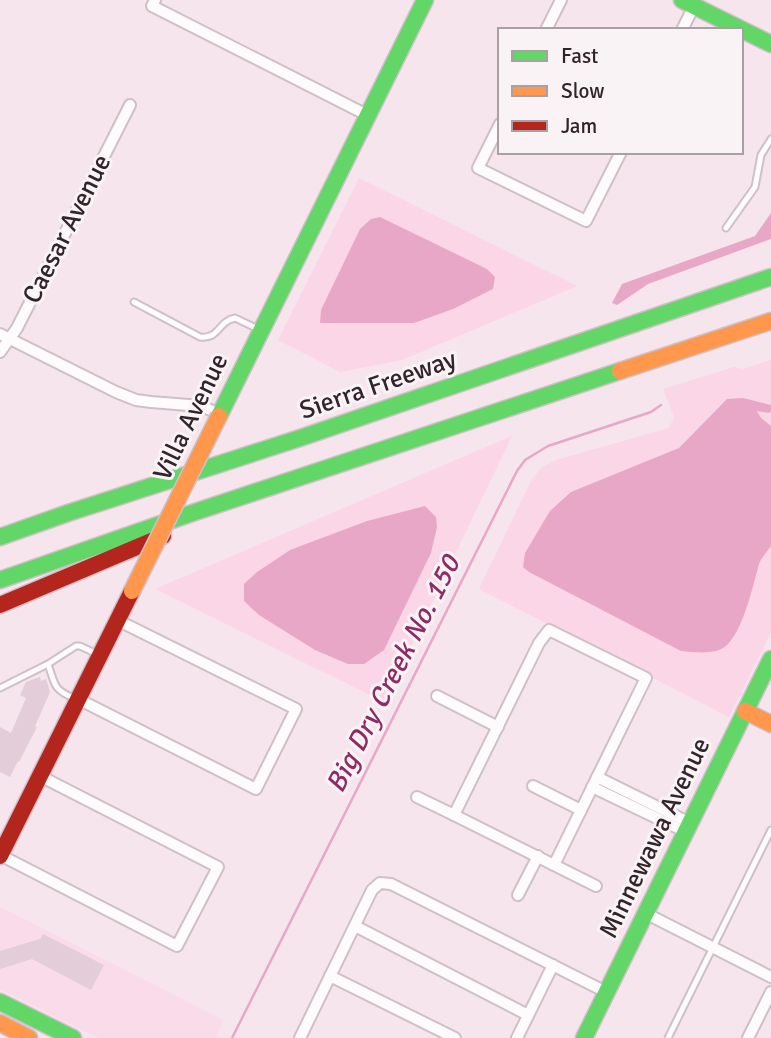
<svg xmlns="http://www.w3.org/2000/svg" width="771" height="1038" font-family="Signika,sans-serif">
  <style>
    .built { fill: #fadbe9 }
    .green { fill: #fad6e6 }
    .water { fill: #e9a7c7 }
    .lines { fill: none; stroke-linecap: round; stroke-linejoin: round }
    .stream { stroke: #e9a7c7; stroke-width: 2.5 }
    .building { fill: #e3cdd8 }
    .lane-casing { stroke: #cfc0c7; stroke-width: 9 }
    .street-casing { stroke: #cfc0c7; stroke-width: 14 }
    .fast-casing { stroke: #cfc0c7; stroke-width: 19 }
    .slow-casing { stroke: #cfc0c7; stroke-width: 19 }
    .jam-casing { stroke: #cfc0c7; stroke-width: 19 }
    .lane { stroke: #fefbfc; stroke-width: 5 }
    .street { stroke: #fefbfc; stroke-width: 10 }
    .fast { stroke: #63d668; stroke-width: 16 }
    .slow { stroke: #ff974d; stroke-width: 16 }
    .jam { stroke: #b3261e; stroke-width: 16 }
    .slow-bridge-casing { stroke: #cfc0c7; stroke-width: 19; stroke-linecap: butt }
    .slow-bridge { stroke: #ff974d; stroke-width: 16 }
    .labels { text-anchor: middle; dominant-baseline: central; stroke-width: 6; stroke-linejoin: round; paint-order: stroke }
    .street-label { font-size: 26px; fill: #31242a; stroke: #faf3f6 }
    .water-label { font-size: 28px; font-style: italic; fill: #902a64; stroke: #faf3f6 }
  </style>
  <rect width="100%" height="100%" fill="#f6e5ed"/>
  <!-- built -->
  <polygon class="built" points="0,907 224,1020 215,1038 98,1038 0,989"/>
  <!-- green -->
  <g class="green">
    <polygon points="359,178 577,286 402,360 340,372 278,340"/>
    <polygon points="771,360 771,632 729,717 479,589 531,481 541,468 556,460 669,428 674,417 663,389 734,367 743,369"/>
    <polygon points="512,436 384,702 155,589"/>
  </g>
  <!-- water -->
  <g class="water">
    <polygon points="771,213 771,239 648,284 617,305 612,303 622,284 755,236"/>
    <polygon points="380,217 487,269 495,277 493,289 453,309 414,323 320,323 321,310 360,229 371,219"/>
    <path d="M743 398 771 405V411L769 413 757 411 761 418 771 426V546C767 552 761 558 759 564 753 585 741 643 719 650 707 654 693 652 681 651L529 572 523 567 525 553 550 511 571 492 679 448 727 399Z"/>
    <polygon points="425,506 436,517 437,527 431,553 384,650 364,664 348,664 315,650 259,615 244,601 244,584 257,572 290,550 367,521"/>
  </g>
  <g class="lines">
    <!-- stream -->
    <polyline class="stream" points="232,1038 517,471 525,460 548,446 651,412 661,405"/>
  </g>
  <!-- building -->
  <g class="building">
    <polygon points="40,677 41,681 46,679 50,692 35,726 37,727 19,762 18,761 10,777 0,772 0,727 11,733 26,698 20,695 26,682"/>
    <polygon points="43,934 104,965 91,990 32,959 0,969 0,951 40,939"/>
  </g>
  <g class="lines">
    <!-- lane casing -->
    <g class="lane-casing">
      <g id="lane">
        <polyline points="726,228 755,187 761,155 771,139"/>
        <path d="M134 302 200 337C220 339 217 322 235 318L258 329"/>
        <polyline points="0,688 48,664"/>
        <path d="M74 698C53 690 55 684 48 664L76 646H80L97 654"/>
        <polyline points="668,1038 771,830"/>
      </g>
    </g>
    <!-- street casing -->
    <g class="street-casing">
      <g id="street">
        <polyline points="155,0 152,6 367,115"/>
        <polyline points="546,30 561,0"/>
        <polyline points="682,30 694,6"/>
        <polyline points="500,124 478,168 586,221 621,152"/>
        <polyline points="0,334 116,392 136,400 151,402 201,406 220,414"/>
        <polyline points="0,352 17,328 130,105"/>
        <polygon points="549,630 646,678 554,865 454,815 539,643"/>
        <polyline points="437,696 498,727"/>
        <polyline points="78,699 256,789 296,709 117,620"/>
        <polyline points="597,777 690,823"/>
        <polyline points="533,786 581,810"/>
        <polyline points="592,787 686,832"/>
        <polyline points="417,797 454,815"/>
        <polyline points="0,855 177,946 218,867 40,776"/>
        <polyline points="554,865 596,886"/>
        <polyline points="518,895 538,856"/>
        <polyline points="645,913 771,977"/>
        <polyline points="355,926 528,1015"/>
        <polyline points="330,976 455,1038"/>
        <polyline points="300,1038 372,890 380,883 391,884 606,992"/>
        <polyline points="517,1038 553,965"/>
        <polyline points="748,1038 771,992"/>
      </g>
    </g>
    <!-- fast casing -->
    <g class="fast-casing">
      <g id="fast">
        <polyline points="682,0 771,44"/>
        <polyline points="219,416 425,0"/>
        <polyline points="0,537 68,513 300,438 771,277"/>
        <polyline points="0,580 198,511 620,371"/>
        <polyline points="0,1002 73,1038"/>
        <polyline points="584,1038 771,659"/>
      </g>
    </g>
    <!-- slow casing -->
    <g class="slow-casing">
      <g id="slow">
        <polyline points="620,371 771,321"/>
        <polyline points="745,711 771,724"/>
        <polyline points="0,1023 29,1038"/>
      </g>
    </g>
    <!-- jam casing -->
    <g class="jam-casing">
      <g id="jam">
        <polyline points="0,605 163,536"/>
        <polyline points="0,856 132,591"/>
      </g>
    </g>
    <!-- lane -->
    <use href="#lane" class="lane"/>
    <!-- street -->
    <use href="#street" class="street"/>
    <!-- fast -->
    <use href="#fast" class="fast"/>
    <!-- slow -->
    <use href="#slow" class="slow"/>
    <!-- jam -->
    <use href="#jam" class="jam"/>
    <!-- slow-bridge casing -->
    <g class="slow-bridge-casing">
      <polyline id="slow-bridge" points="132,591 219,416"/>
    </g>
    <!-- slow-bridge -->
    <use href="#slow-bridge" class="slow-bridge"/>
  </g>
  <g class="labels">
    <!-- street labels -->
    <g class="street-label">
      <text transform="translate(67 229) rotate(-63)">Caesar Avenue</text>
      <text transform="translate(378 385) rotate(-19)">Sierra Freeway</text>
      <text transform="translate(191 417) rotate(-64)">Villa Avenue</text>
      <text transform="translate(655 838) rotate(-64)">Minnewawa Avenue</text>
    </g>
    <!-- water labels -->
    <g class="water-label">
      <text transform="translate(393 674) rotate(-63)">Big Dry Creek No. 150</text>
    </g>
  </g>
  <!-- legend -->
  <rect x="498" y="28" width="245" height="126" fill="#faf3f6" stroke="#aaa0a4" stroke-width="2"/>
  <rect x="512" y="51" width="35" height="10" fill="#63d668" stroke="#aaa0a4" stroke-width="2"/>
  <text x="561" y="63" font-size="21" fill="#31242a">Fast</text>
  <rect x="512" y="86" width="35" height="10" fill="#ff974d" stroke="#aaa0a4" stroke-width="2"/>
  <text x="561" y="98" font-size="21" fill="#31242a">Slow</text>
  <rect x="512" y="121" width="35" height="10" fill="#b3261e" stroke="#aaa0a4" stroke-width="2"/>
  <text x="561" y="133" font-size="21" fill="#31242a">Jam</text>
</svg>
